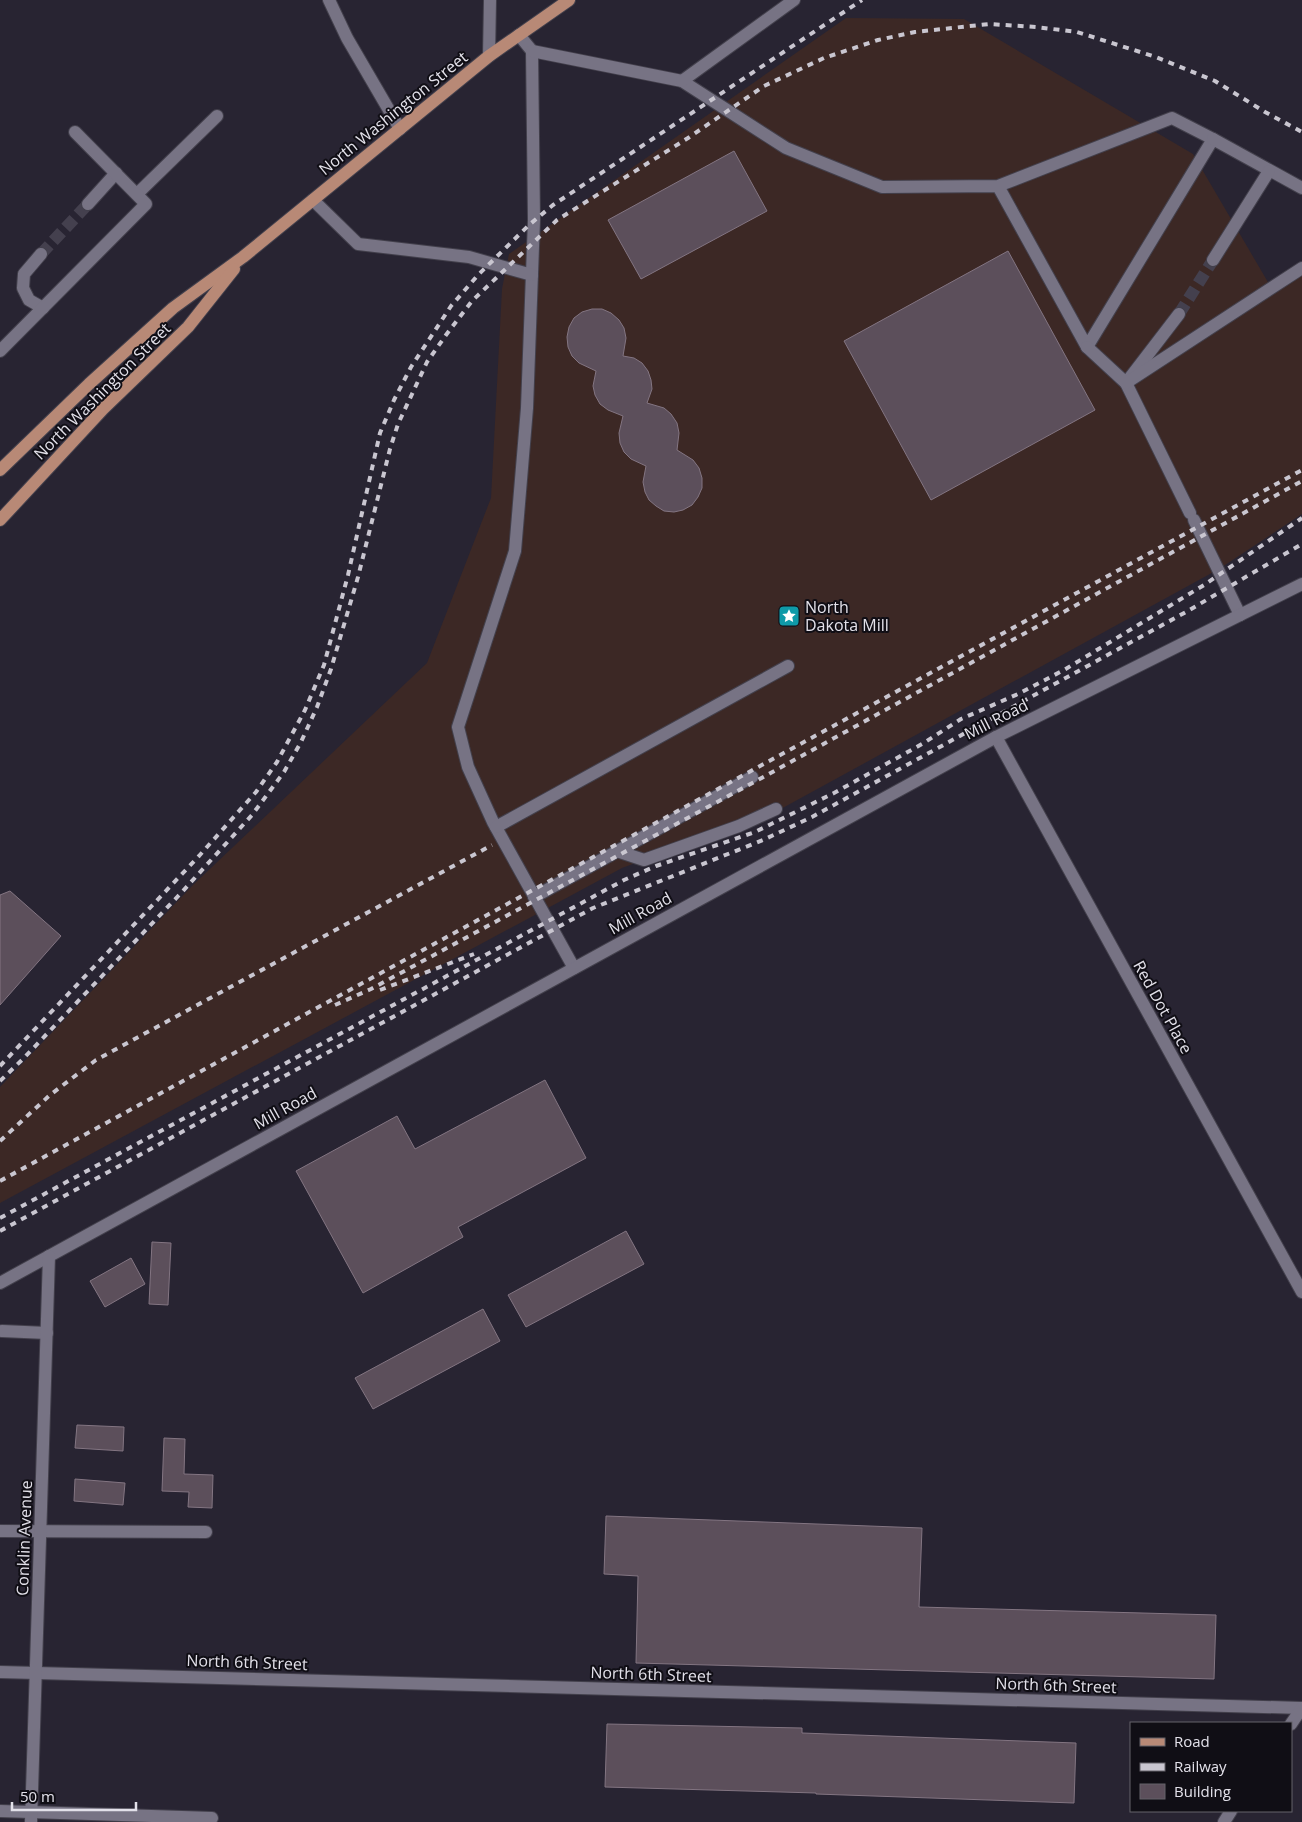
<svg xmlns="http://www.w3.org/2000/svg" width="1302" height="1822" font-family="'Open Sans',sans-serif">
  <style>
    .industrial { fill: #3c2825 }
    .building { fill: #5c4f5b; stroke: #837582 }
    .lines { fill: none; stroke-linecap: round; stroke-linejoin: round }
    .minor-tunnel { stroke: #44404e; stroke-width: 12; stroke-dasharray: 12 6; stroke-linecap: butt }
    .minor-casing { stroke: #43404c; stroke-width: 14 }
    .major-casing { stroke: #43404c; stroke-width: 14 }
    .minor { stroke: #777384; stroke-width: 12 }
    .major { stroke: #b88976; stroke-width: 12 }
    .rail { stroke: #c9c6d0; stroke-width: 4; stroke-dasharray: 6 6; stroke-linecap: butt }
    .labels { text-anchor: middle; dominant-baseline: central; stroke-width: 4; stroke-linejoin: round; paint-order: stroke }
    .street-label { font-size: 16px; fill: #e3e1ea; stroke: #100e15 }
    .poi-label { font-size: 16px; fill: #e3e1ea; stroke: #100e15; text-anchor: start }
  </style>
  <rect width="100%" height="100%" fill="#282432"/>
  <!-- industrial -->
  <polygon class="industrial" points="846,18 964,19 1193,154 1272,289 1302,274 1302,514 1219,569 779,810 622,868 0,1203 0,1087 193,885 427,663 491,498 502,289 509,254"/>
  <!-- building -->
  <g class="building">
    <polygon points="734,151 767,211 641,279 608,220"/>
    <polygon points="1008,251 1095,410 931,500 844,341"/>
    <polygon points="592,309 602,309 611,313 619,320 624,328 626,338 623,356 634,358 642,363 648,371 651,380 652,389 647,403 664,408 671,414 677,423 679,433 677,450 693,460 699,468 702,478 702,488 698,497 692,505 683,510 674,512 664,511 656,506 649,500 645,492 643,482 646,466 631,459 624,452 620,443 619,433 623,416 608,410 600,404 595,395 593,386 596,371 579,363 572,356 568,347 567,337 569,327 574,318 582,312"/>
    <polygon points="10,891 61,936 0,1005 0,895"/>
    <polygon points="545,1080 586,1158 458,1227 463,1237 363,1293 296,1171 397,1116 415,1149"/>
    <polygon points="626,1231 644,1264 526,1327 508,1295"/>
    <polygon points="152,1242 171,1243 168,1305 149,1304"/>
    <polygon points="131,1258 145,1284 105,1307 90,1281"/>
    <polygon points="483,1309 500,1341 373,1409 355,1378"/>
    <polygon points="77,1425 124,1427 123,1451 75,1448"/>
    <polygon points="164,1438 185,1439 184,1474 213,1475 212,1508 188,1507 189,1492 162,1491"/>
    <polygon points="75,1479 125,1483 123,1505 74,1501"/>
    <polygon points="606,1516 922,1528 919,1607 1216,1615 1214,1679 636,1663 638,1576 604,1574"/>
    <polygon points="607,1724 802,1728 802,1733 1076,1743 1074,1803 816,1794 816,1793 605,1787"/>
  </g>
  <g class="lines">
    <!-- minor-tunnel -->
    <g class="minor-tunnel">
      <polyline points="41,254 88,204"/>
      <polyline points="1179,314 1213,260"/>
    </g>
    <!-- minor casing -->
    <g class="minor-casing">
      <g id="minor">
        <polyline points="329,0 347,38 400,129"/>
        <polyline points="519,35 532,51 534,220 527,408 515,551 458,727 468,767 493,822 574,968"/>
        <polyline points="532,51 682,81 786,148 882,187 998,186 1172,118 1213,139 1087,347 998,186"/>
        <polyline points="489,56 490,0"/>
        <polyline points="682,81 794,0"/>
        <polyline points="1213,139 1302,188"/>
        <polyline points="137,194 217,116"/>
        <polyline points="313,200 358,244 469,257 532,275"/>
        <polyline points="88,204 116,173"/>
        <polyline points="41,254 24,274 23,288 29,300 43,308"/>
        <polyline points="1213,260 1269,171"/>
        <polyline points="1179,314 1126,383 1190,513"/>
        <polyline points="1087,347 1126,383 1302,268"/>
        <polyline points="0,351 146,204 75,132"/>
        <polyline points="1194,520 1240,615"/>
        <polyline points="996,737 1302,1292"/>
        <polyline points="496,827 788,666"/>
        <polyline points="617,851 644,860 739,826 776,809"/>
        <polyline points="534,897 752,777"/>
        <polyline points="0,1283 996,737 1302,584"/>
        <polyline points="2,1331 47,1333"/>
        <polyline points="0,1531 206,1532"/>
        <polyline points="0,1672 1302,1708"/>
        <polyline points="1291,1724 1302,1708"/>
        <polyline points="0,1811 212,1818"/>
        <polyline points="31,1822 49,1256"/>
        <polyline points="1224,1822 1231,1811"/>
      </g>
    </g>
    <!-- major casing -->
    <g class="major-casing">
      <g id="major">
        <polyline points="0,470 89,384 173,308 243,257 489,56 569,0"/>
        <polyline points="0,520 103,409 188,327 234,269"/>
      </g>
    </g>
    <!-- minor -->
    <use href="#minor" class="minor"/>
    <!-- major -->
    <use href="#major" class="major"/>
    <!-- rail -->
    <g class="rail">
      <polyline points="380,990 474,954"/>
      <polyline points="335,1005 371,989 756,781 1302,481"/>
      <polyline points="0,1066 199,856 256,792 277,762 305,710 324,665 348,575 380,433 394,400 411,367 451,306 478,275 529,225 553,205 862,0"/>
      <polyline points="0,1081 23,1059 182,892 252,815 284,772 301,742 317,707 331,669 358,577 390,449 398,424 427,362 446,335 472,301 557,220 688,138 764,86 824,58 878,40 915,32 989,24 1036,27 1077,32 1156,57 1215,81 1265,112 1302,132"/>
      <polyline points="0,1141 50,1095 96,1060 492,845"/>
      <polyline points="0,1181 1302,470"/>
      <polyline points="0,1218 624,880 656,866 755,832 834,793 922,744 961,719 1018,694 1064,670 1204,585 1302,518"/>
      <polyline points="0,1231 593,908 763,840 812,817 1186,612 1302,544"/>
    </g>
  </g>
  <!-- icons -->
  <defs>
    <g id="sight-square" transform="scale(1.125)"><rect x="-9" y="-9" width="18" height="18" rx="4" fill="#0f9aa8" stroke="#100e15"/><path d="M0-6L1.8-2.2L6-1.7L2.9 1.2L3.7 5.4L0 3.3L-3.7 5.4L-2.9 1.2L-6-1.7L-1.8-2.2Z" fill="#fff"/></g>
  </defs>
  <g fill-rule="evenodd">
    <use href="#sight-square" x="789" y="616"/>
  </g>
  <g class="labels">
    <!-- street labels -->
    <g class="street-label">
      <text transform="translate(393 113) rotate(-39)">North Washington Street</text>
      <text transform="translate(102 391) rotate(-45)">North Washington Street</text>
      <text transform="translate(996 719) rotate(-27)">Mill Road</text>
      <text transform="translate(640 913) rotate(-29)">Mill Road</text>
      <text transform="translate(1163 1007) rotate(61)">Red Dot Place</text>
      <text transform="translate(285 1108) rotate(-29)">Mill Road</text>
      <text transform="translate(24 1538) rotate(-88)">Conklin Avenue</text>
      <text transform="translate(247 1662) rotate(2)">North 6th Street</text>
      <text transform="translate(651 1674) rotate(2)">North 6th Street</text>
      <text transform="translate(1056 1685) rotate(2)">North 6th Street</text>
    </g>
    <!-- poi labels -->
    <g class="poi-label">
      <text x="805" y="607">North<tspan x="805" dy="18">Dakota Mill</tspan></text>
    </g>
  </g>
  <!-- legend -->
  <rect x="1130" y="1722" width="162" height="90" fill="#100e15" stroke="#64626a"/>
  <rect x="1140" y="1738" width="25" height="8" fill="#b88976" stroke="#64626a"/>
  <text x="1174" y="1747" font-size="15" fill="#e3e1ea">Road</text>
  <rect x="1140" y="1763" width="25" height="8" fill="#c9c6d0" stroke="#64626a"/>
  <text x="1174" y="1772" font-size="15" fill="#e3e1ea">Railway</text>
  <rect x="1140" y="1784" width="25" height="15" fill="#5c4f5b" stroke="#64626a"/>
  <text x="1174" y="1797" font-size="15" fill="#e3e1ea">Building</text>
  <!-- scale -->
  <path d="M12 1802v8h124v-8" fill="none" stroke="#e3e1ea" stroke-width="2.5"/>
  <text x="20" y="1802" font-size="15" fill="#e3e1ea" stroke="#100e15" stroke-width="4" paint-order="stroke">50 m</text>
</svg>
